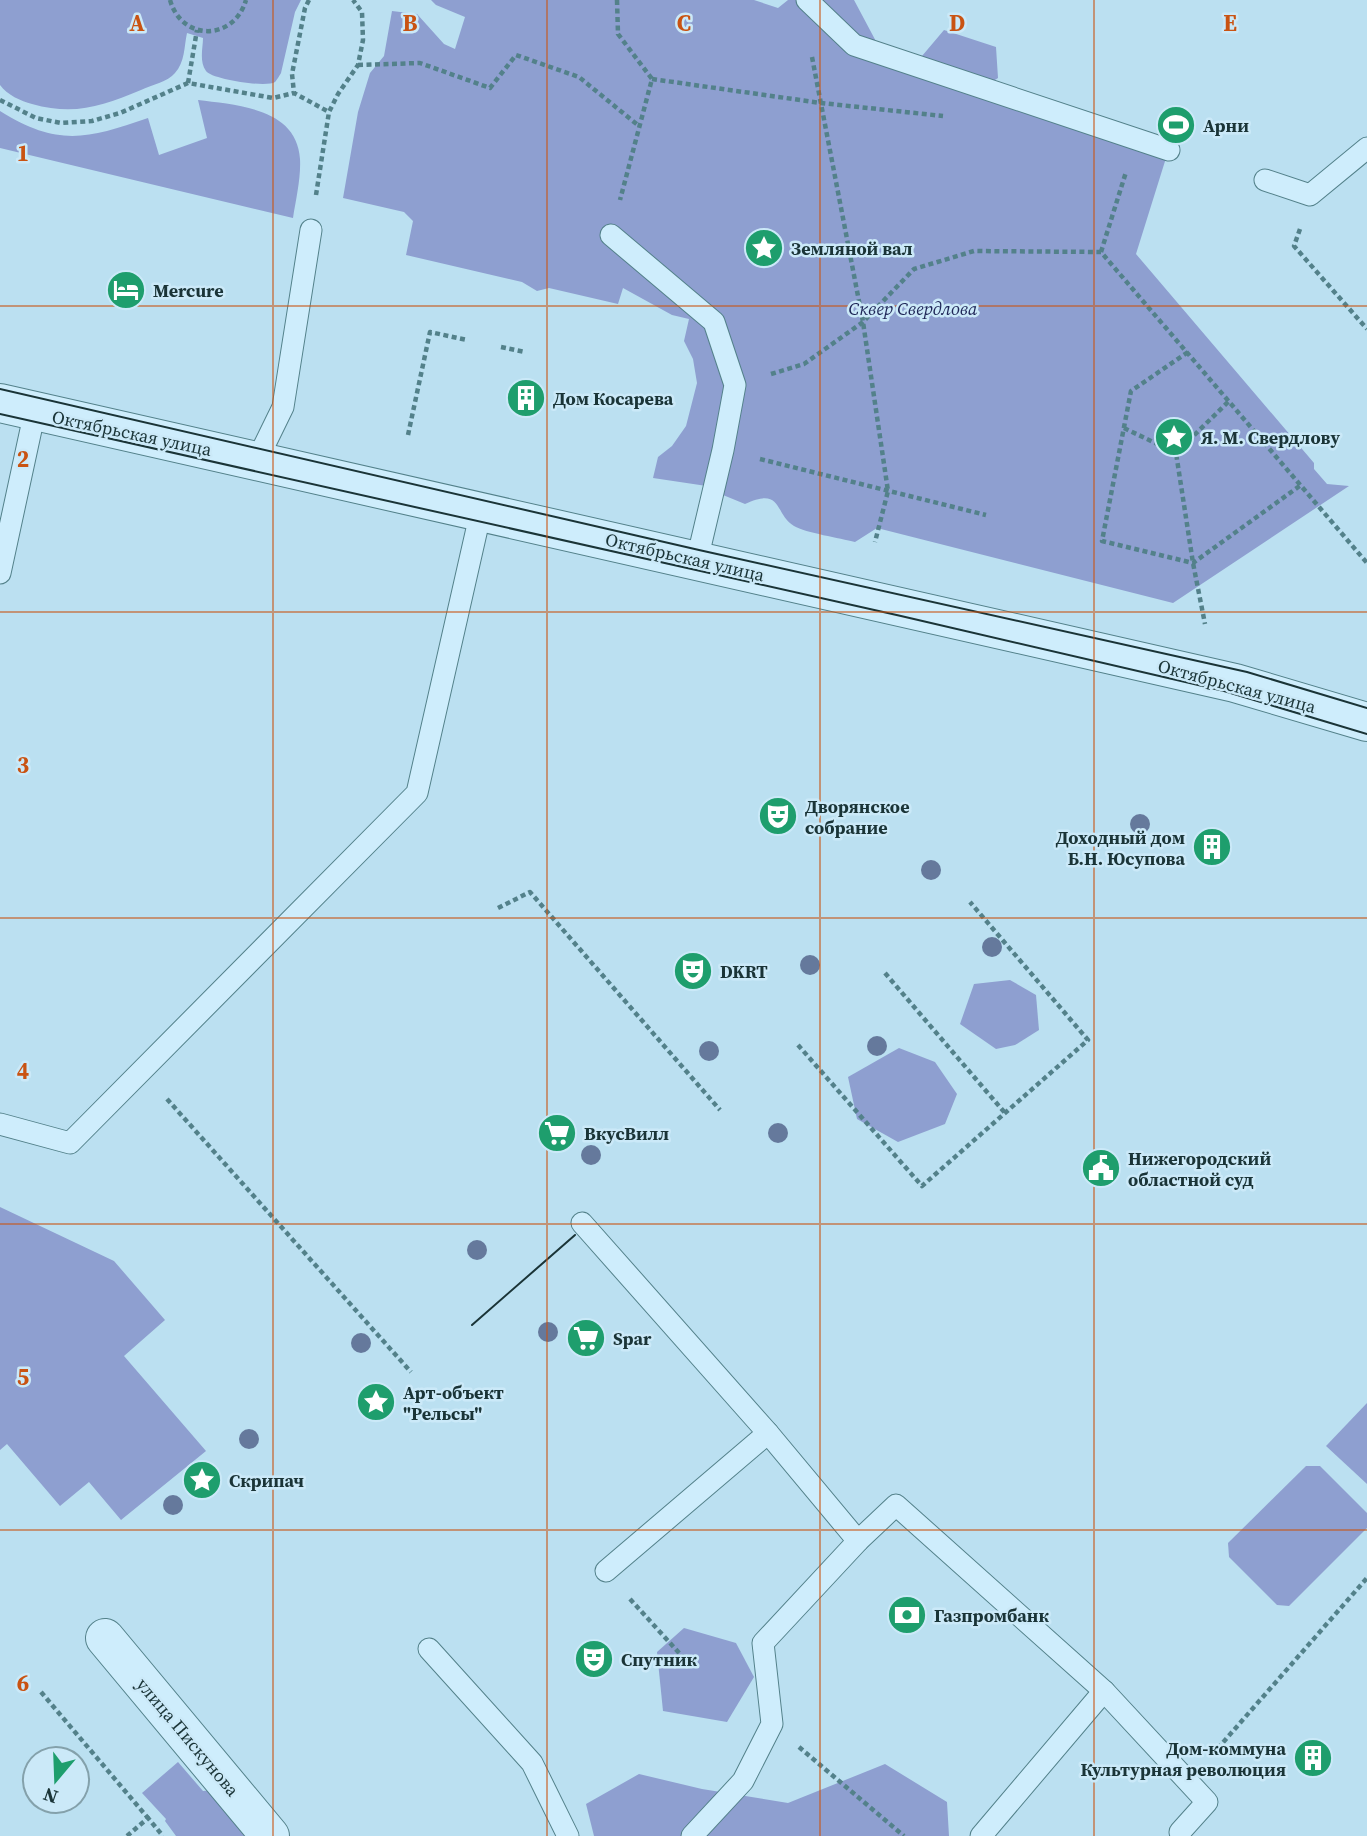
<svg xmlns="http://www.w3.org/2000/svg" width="1367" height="1836" font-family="'Source Serif 4',serif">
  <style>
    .green { fill: #8e9fd0 }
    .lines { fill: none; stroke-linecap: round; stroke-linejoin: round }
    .lane-casing { stroke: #53818a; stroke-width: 23 }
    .street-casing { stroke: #53818a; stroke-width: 40 }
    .path { stroke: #53818a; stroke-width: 4.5; stroke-dasharray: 5 3.5; stroke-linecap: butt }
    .lane { stroke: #ceedfc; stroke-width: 21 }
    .street { stroke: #ceedfc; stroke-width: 38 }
    .tram { stroke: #1a3437; stroke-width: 2 }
    .tree { fill: #65799c }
    .grid { fill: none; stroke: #c95312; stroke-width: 2; stroke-opacity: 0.55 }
    .labels { text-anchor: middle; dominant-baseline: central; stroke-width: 5; stroke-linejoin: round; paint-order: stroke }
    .poi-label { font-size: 18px; font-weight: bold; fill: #1a3437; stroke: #cbe9f8; text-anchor: start }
    .park-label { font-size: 18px; font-style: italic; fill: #1e2556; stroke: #cbe9f8 }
    .street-label { font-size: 18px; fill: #1a3437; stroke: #cbe9f8 }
    .grid-label { font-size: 23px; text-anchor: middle; font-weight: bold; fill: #c95312; stroke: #cbe9f8; stroke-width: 5; stroke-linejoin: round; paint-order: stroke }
  </style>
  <rect width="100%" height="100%" fill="#bbe0f1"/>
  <!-- green -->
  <g class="green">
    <path d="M0 0H301L295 12 281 73C280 75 276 81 275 82 266 88 211 79 206 71 199 61 203 48 203 38L187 33C184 47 185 62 175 73 168 82 151 85 141 90 102 106 75 116 32 104 21 101 7 95 0 85Z"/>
    <path d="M431 0H754L778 8 788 0H854L879 47 922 56 944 30 996 47 998 78 973 94 1166 158 1136 254 1314 463V469L1327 484 1349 486 1173 603 877 528 855 542C840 538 806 533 794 526 774 514 783 486 745 504L723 495 720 488 653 478 658 457 672 446 686 426 697 383 693 359 684 341 689 319 672 315 623 288 618 304 549 288 537 291 522 282 406 255 413 221 404 212 343 198 358 112 370 73 384 56 392 11 417 14 444 44 455 49 465 17 436 5Z"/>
    <path d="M198 100C237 105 297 108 300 159 301 178 296 199 293 218L0 148V111C58 147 87 139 148 118L159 155 207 138Z"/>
    <polygon points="1010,980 1036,995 1039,1030 1015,1045 996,1049 960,1024 974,984"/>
    <polygon points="899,1048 935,1062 957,1094 945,1124 898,1142 857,1119 848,1077"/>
    <polygon points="0,1207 114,1261 165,1320 124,1356 206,1451 121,1520 89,1482 60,1506 7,1444 0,1450"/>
    <polygon points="1367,1403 1367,1484 1326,1446"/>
    <polygon points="1306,1466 1320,1466 1367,1513 1367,1528 1289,1606 1277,1605 1229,1557 1228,1543"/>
    <polygon points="684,1628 736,1643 754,1677 727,1722 663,1711 657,1652"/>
    <polygon points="178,1762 203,1791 223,1789 263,1836 176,1836 165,1821 166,1819 142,1793"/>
    <polygon points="885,1764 947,1802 949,1836 594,1836 586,1804 639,1774 702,1789 788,1803"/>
  </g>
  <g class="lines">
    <!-- lane casing -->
    <g class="lane-casing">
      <g id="lane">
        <polyline points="807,0 854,45 1169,150"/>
        <polyline points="1265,180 1310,195 1367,148"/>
        <polyline points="611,235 714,322 735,385 723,450 697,560"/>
        <polyline points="260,461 262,450 283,407 311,230"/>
        <polyline points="0,573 35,411"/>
        <polyline points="0,1124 70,1143 417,793 481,511"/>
        <polyline points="582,1223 768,1433 606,1571"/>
        <polyline points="858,1541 896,1505 1104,1691 1207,1802 1180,1832"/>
        <polyline points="429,1649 532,1763 568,1836"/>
        <polyline points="692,1836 743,1781 772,1724 763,1643 858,1541 768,1433"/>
        <polyline points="981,1836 1104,1691"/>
      </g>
    </g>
    <!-- street casing -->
    <g class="street-casing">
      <g id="street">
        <polyline points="0,403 1235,683 1367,722"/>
        <polyline points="105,1638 270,1836"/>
      </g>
    </g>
    <!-- path -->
    <g class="path">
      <path d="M170 0C182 42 234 41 246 0"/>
      <polyline points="309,0 305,8 292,74 294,93 329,112"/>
      <polyline points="617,0 618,34 652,79 620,200"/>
      <polyline points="812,57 863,322 888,491 875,542"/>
      <polyline points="358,65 420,63 490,88 516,55 579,77 639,126"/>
      <polyline points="652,79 821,103 943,116"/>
      <polyline points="188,83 197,30"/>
      <polyline points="0,100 36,118 61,123 92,121 120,113 188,83 273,98 294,93"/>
      <polyline points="316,195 329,112 338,94 358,65 363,40 362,12 353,0"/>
      <polyline points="1300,229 1294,246 1367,329"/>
      <polyline points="1101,252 1126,172"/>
      <polyline points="501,347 525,352"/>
      <polyline points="1188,352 1131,391 1102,541 1193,563 1301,485"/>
      <polyline points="771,374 804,364 863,322 914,269 974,251 1101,252 1367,563"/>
      <polyline points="1124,428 1176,453 1193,563 1205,624"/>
      <polyline points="408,435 430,332 467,340"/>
      <polyline points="1176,453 1229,401"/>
      <polyline points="760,459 986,515"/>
      <polyline points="498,908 530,892 720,1110"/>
      <polyline points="885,973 1005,1113"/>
      <polyline points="798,1045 922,1186 1088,1040 970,902"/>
      <polyline points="167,1099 411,1372"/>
      <polyline points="630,1599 691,1666"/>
      <polyline points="41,1692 148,1818"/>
      <polyline points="799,1747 904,1836"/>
      <polyline points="1212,1755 1367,1578"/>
      <polyline points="127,1836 148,1818 163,1836"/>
    </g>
    <!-- lane -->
    <use href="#lane" class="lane"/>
    <!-- street -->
    <use href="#street" class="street"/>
    <!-- tram -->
    <g class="tram">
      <polyline points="0,389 699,550 1247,672 1367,708"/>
      <polyline points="0,414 901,616 1224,691 1367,734"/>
      <polyline points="472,1325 575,1235"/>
    </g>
  </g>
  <!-- trees -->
  <g class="tree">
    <circle cx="1140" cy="824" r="10"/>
    <circle cx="931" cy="870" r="10"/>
    <circle cx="992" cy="947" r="10"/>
    <circle cx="810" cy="965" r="10"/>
    <circle cx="877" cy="1046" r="10"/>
    <circle cx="709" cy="1051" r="10"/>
    <circle cx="778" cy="1133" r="10"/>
    <circle cx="591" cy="1155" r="10"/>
    <circle cx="477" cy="1250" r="10"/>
    <circle cx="548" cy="1332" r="10"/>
    <circle cx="361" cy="1343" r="10"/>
    <circle cx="249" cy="1439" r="10"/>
    <circle cx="173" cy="1505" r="10"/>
  </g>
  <!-- grid -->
  <path class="grid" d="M273 0V1836M547 0V1836M820 0V1836M1094 0V1836M0 306H1367M0 612H1367M0 918H1367M0 1224H1367M0 1530H1367"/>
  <!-- icons -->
  <defs>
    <g id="stadium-disc" transform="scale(2.0125)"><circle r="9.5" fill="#1e9e6d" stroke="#cbe9f8"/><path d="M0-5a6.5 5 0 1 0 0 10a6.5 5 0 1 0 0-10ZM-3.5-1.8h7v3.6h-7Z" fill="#fff"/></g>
    <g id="sight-disc" transform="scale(2.0125)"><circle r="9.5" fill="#1e9e6d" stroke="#cbe9f8"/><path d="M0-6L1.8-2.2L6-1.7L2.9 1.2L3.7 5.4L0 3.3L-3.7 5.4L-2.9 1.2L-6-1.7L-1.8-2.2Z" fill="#fff"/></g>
    <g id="hotel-disc" transform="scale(2.0125)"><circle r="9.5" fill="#1e9e6d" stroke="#cbe9f8"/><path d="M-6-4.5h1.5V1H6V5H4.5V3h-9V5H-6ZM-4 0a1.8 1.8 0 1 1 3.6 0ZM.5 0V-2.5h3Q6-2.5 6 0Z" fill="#fff"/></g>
    <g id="building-disc" transform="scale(2.0125)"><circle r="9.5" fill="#1e9e6d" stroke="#cbe9f8"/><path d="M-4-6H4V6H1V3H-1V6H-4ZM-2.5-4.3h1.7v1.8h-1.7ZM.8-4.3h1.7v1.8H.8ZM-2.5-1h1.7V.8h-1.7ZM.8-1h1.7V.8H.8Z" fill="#fff"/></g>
    <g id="theatre-disc" transform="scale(2.0125)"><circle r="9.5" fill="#1e9e6d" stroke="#cbe9f8"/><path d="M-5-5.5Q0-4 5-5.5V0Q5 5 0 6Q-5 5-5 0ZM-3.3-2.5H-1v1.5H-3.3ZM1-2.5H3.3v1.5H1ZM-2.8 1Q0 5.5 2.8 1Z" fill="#fff"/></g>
    <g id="supermarket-disc" transform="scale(2.0125)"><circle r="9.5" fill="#1e9e6d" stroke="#cbe9f8"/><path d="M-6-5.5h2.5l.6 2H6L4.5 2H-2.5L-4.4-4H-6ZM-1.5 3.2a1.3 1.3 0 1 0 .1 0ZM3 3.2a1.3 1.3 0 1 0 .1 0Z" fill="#fff"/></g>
    <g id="civic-disc" transform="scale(2.0125)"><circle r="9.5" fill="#1e9e6d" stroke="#cbe9f8"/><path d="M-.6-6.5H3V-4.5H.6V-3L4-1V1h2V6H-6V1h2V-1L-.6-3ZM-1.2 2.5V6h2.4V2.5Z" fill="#fff"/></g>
    <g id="bank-disc" transform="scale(2.0125)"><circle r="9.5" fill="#1e9e6d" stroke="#cbe9f8"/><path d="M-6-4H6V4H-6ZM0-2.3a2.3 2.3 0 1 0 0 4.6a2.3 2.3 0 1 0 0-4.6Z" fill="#fff"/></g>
  </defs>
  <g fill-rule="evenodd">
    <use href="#stadium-disc" x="1176" y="125"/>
    <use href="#sight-disc" x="764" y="248"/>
    <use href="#hotel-disc" x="126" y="290"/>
    <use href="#building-disc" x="526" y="398"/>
    <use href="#sight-disc" x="1174" y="437"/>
    <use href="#theatre-disc" x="778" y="816"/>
    <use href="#building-disc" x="1212" y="847"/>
    <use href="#theatre-disc" x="693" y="971"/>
    <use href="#supermarket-disc" x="557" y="1133"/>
    <use href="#civic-disc" x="1101" y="1168"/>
    <use href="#supermarket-disc" x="586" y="1338"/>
    <use href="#sight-disc" x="376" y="1402"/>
    <use href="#sight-disc" x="202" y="1480"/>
    <use href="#bank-disc" x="907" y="1615"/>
    <use href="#theatre-disc" x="594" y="1659"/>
    <use href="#building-disc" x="1313" y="1758"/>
  </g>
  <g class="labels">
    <!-- poi labels -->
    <g class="poi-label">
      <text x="1203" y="125">Арни</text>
      <text x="791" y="248">Земляной вал</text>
      <text x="153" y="290">Mercure</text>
      <text x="553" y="398">Дом Косарева</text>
      <text x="1201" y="437">Я. М. Свердлову</text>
      <text x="805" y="806">Дворянское<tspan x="805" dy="21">собрание</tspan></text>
      <text x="1185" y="837" text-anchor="end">Доходный дом<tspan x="1185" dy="21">Б.Н. Юсупова</tspan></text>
      <text x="720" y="971">DKRT</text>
      <text x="584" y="1133">ВкусВилл</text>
      <text x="1128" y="1158">Нижегородский<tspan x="1128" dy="21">областной суд</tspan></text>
      <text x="613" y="1338">Spar</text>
      <text x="403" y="1392">Арт-объект<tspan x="403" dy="21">"Рельсы"</tspan></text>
      <text x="229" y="1480">Скрипач</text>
      <text x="934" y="1615">Газпромбанк</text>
      <text x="621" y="1659">Спутник</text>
      <text x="1286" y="1748" text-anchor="end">Дом-коммуна<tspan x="1286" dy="21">Культурная революция</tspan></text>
    </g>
    <!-- park labels -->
    <g class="park-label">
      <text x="913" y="308">Сквер Свердлова</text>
    </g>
    <!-- street labels -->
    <g class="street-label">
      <text transform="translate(132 433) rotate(12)">Октябрьская улица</text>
      <text transform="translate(685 557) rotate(13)">Октябрьская улица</text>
      <text transform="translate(1237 686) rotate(15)">Октябрьская улица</text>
      <text transform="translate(188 1737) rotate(50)">улица Пискунова</text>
    </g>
  </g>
  <g class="grid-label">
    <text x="137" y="31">A</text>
    <text x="410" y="31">B</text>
    <text x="684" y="31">C</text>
    <text x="957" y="31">D</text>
    <text x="1230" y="31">E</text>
    <text x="23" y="161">1</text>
    <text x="23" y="467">2</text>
    <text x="23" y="773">3</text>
    <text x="23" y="1079">4</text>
    <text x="23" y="1385">5</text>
    <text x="23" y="1691">6</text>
  </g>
  <!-- north arrow -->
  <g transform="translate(56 1780) rotate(199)"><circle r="33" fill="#cbe9f8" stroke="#84a1ab" stroke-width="2"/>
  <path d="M0-5L12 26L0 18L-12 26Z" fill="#1e9e6d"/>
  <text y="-10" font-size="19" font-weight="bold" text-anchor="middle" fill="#1a3437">N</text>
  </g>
</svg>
